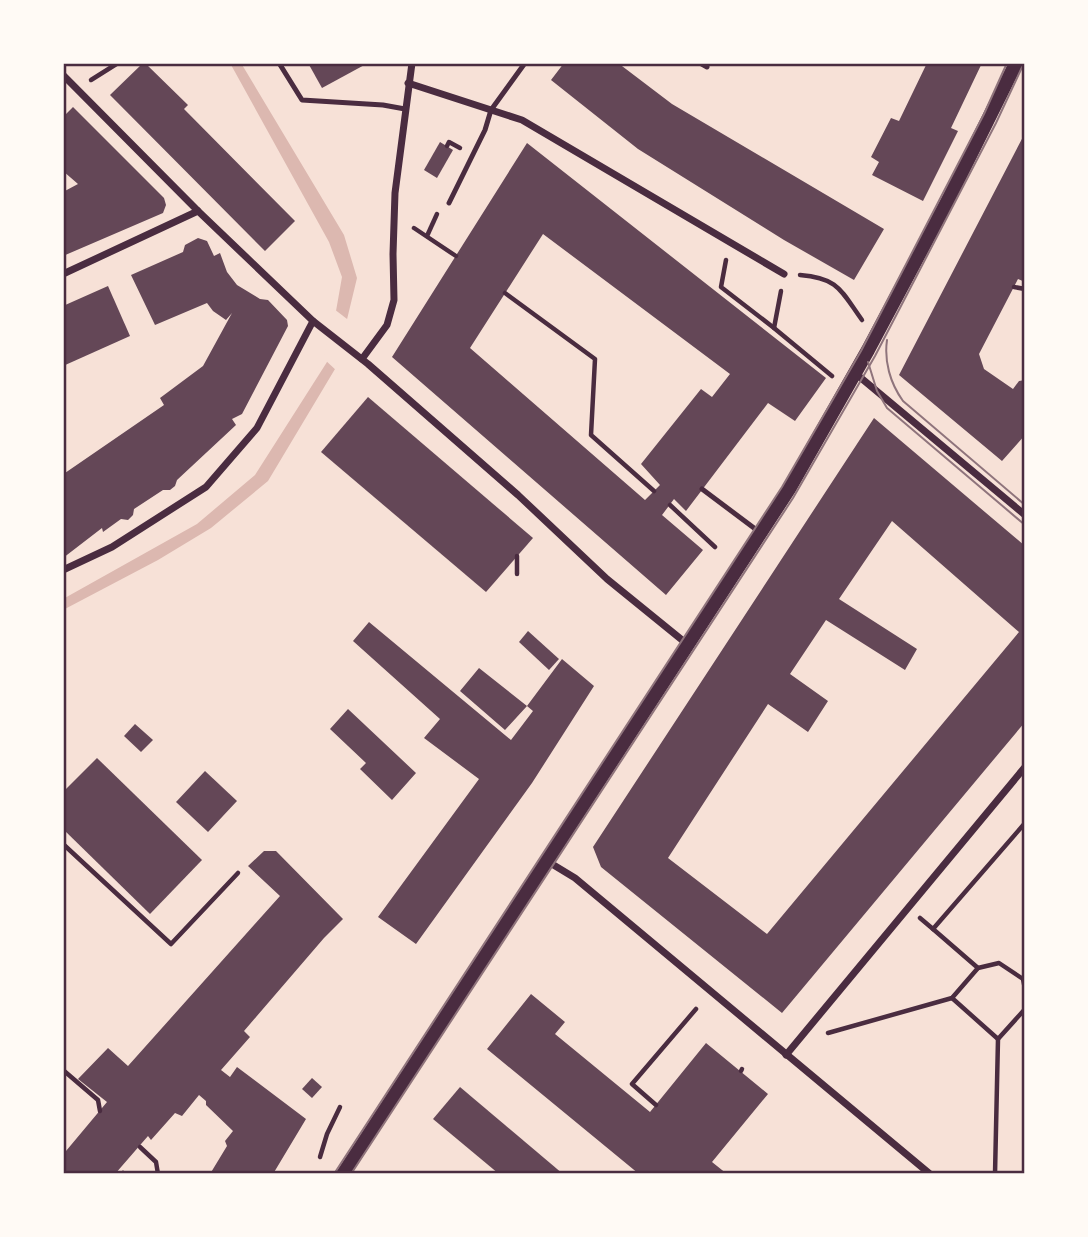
<svg xmlns="http://www.w3.org/2000/svg" width="1088" height="1237" font-family="'Titillium Web',sans-serif">
  <style>
    .water { fill: #dcb8b0 }
    .pier { fill: #f7e1d7 }
    .building { fill: #644757; fill-rule: evenodd }
    .lines { fill: none; stroke-linecap: round; stroke-linejoin: round }
    .path { stroke: #4a2c40; stroke-width: 4.5 }
    .service { stroke: #4a2c40; stroke-width: 5 }
    .minor { stroke: #4a2c40; stroke-width: 7 }
    .secondary { stroke: #4a2c40; stroke-width: 14 }
    .tram { stroke: #8f747c; stroke-width: 2 }
    .neatline { fill: none; stroke: #4a2c40; stroke-width: 2.5 }
  </style>
  <rect width="100%" height="100%" fill="#f7e1d7"/>
  <!-- water -->
  <polygon class="water" points="230,63 241,63 344,235 357,278 335,369 268,481 211,528 158,560 63,610 63,599 197,524 255,475 327,362 342,277 329,242"/>
  <!-- pier -->
  <polygon class="pier" points="334,309 351,322 338,372 324,359"/>
  <!-- building -->
  <g class="building">
    <polygon points="143,63 145,63 188,105 184,109 295,221 265,251 110,95"/>
    <polygon points="308,63 368,63 322,88"/>
    <polygon points="564,63 618,63 672,104 884,229 854,280 784,240 638,149 551,80"/>
    <polygon points="927,63 982,63 951,128 958,131 923,201 872,175 879,162 871,157 891,118 899,121"/>
    <polygon points="73,107 164,198 166,205 163,213 63,256 63,192 78,184 63,171 63,117"/>
    <polygon points="1025,133 1025,282 1018,279 979,354 984,369 1013,389 1019,381 1025,380 1025,435 1002,461 899,375"/>
    <polygon points="440,142 453,150 437,178 424,170"/>
    <path d="M527 143 826 378 795 421 768 403 686 511 674 499 662 515 703 550 666 595 392 357ZM543 234 730 374 712 397 701 389 641 464 660 485 645 500 470 348Z"/>
    <polygon points="198,238 207,241 214,256 220,253 227,272 237,285 260,299 268,300 287,320 288,326 242,414 232,419 236,425 177,480 175,486 170,490 163,490 134,509 133,515 128,520 121,519 103,532 102,528 63,558 63,477 65,473 164,405 160,398 203,366 232,313 226,320 213,311 207,303 155,325 131,275 183,252 185,245"/>
    <polygon points="108,286 130,336 63,366 63,306"/>
    <polygon points="368,397 533,538 486,592 321,452"/>
    <path d="M874 418 1025 546V722L782 1013 601 867 593 847ZM892 521 1019 632 767 934 668 858 768 704 808 732 828 701 790 674 826 620 905 670 917 649 839 599Z"/>
    <polygon points="369,622 511,740 533,711 527,706 505,730 460,691 479,668 527,706 562,659 594,686 532,783 416,944 378,917 479,779 424,738 440,719 353,641"/>
    <polygon points="528,631 559,659 549,670 519,642"/>
    <polygon points="348,709 416,773 392,800 360,769 366,763 330,729"/>
    <polygon points="135,724 153,740 141,752 124,736"/>
    <polygon points="97,758 202,860 150,914 63,829 63,792"/>
    <polygon points="205,771 237,801 208,832 176,802"/>
    <polygon points="264,851 276,851 343,919 324,938 244,1031 250,1037 221,1070 230,1077 237,1067 306,1119 273,1174 210,1174 227,1146 225,1141 233,1131 206,1105 206,1101 199,1095 182,1116 175,1113 151,1140 148,1136 115,1174 63,1174 63,1149 66,1151 107,1102 78,1079 108,1048 128,1066 280,896 248,866"/>
    <polygon points="531,994 565,1022 555,1034 650,1112 706,1043 768,1094 712,1162 727,1174 639,1174 487,1049"/>
    <polygon points="312,1078 322,1087 312,1098 302,1089"/>
    <polygon points="460,1087 563,1174 499,1174 433,1119"/>
  </g>
  <g class="lines">
    <!-- path -->
    <g class="path">
      <polyline points="91,80 118,63"/>
      <polyline points="447,146 449,142 460,148"/>
      <polyline points="414,228 456,256"/>
      <polyline points="427,236 437,214"/>
      <polyline points="726,260 721,287 774,328 832,376"/>
      <path d="M800 275C839 278 841 291 862 320"/>
      <polyline points="1014,287 1025,289"/>
      <polyline points="505,293 595,359 591,435 654,491"/>
      <polyline points="774,328 781,291"/>
      <polyline points="670,505 715,547"/>
      <polyline points="517,574 517,556"/>
      <polyline points="63,844 171,944 238,873"/>
      <polyline points="920,918 933,929 1025,823"/>
      <polyline points="933,929 978,968"/>
      <polyline points="1025,989 1023,979 999,963 978,968 952,998 998,1039 1025,1009"/>
      <polyline points="828,1033 952,998"/>
      <polyline points="63,1070 98,1100 100,1111"/>
      <polyline points="741,1071 742,1069"/>
      <polyline points="656,1105 632,1084 696,1009"/>
      <polyline points="140,1147 156,1162 158,1174"/>
      <polyline points="320,1157 327,1134 340,1107"/>
      <polyline points="122,1174 123,1173"/>
      <polyline points="995,1174 998,1039"/>
    </g>
    <!-- service -->
    <g class="service">
      <polyline points="279,63 302,100 383,105 405,109"/>
      <polyline points="700,63 707,67"/>
      <polyline points="449,203 485,130 491,110 525,63"/>
      <polyline points="702,489 758,531"/>
    </g>
    <!-- minor -->
    <g class="minor">
      <polyline points="63,75 198,211 313,321 368,364 518,495 607,579 687,644"/>
      <polyline points="408,83 522,120 784,274"/>
      <polyline points="63,274 198,211"/>
      <polyline points="362,359 387,325 394,300 393,254 395,193 412,63"/>
      <polyline points="855,373 1025,515"/>
      <polyline points="63,570 112,547 206,487 257,428 313,321"/>
      <polyline points="547,861 575,878 930,1174"/>
      <polyline points="786,1055 1025,767"/>
    </g>
    <!-- secondary -->
    <polyline class="secondary" points="343,1174 789,489 868,350 948,200 1016,63"/>
    <!-- tram -->
    <g class="tram">
      <path d="M887 340C884 361 890 383 903 401L1025 505"/>
      <polyline points="868,362 877,391 887,408 1025,525"/>
      <polyline points="334,1174 782,487 861,351 984,114 1007,63"/>
      <polyline points="351,1174 793,498 875,356 996,123 1024,63"/>
    </g>
  </g>
  <!-- border -->
  <rect width="1088" height="1237" fill="none" stroke="#fffaf5" stroke-width="130"/>
  <rect x="65" y="65" width="958" height="1107" class="neatline"/>
</svg>
